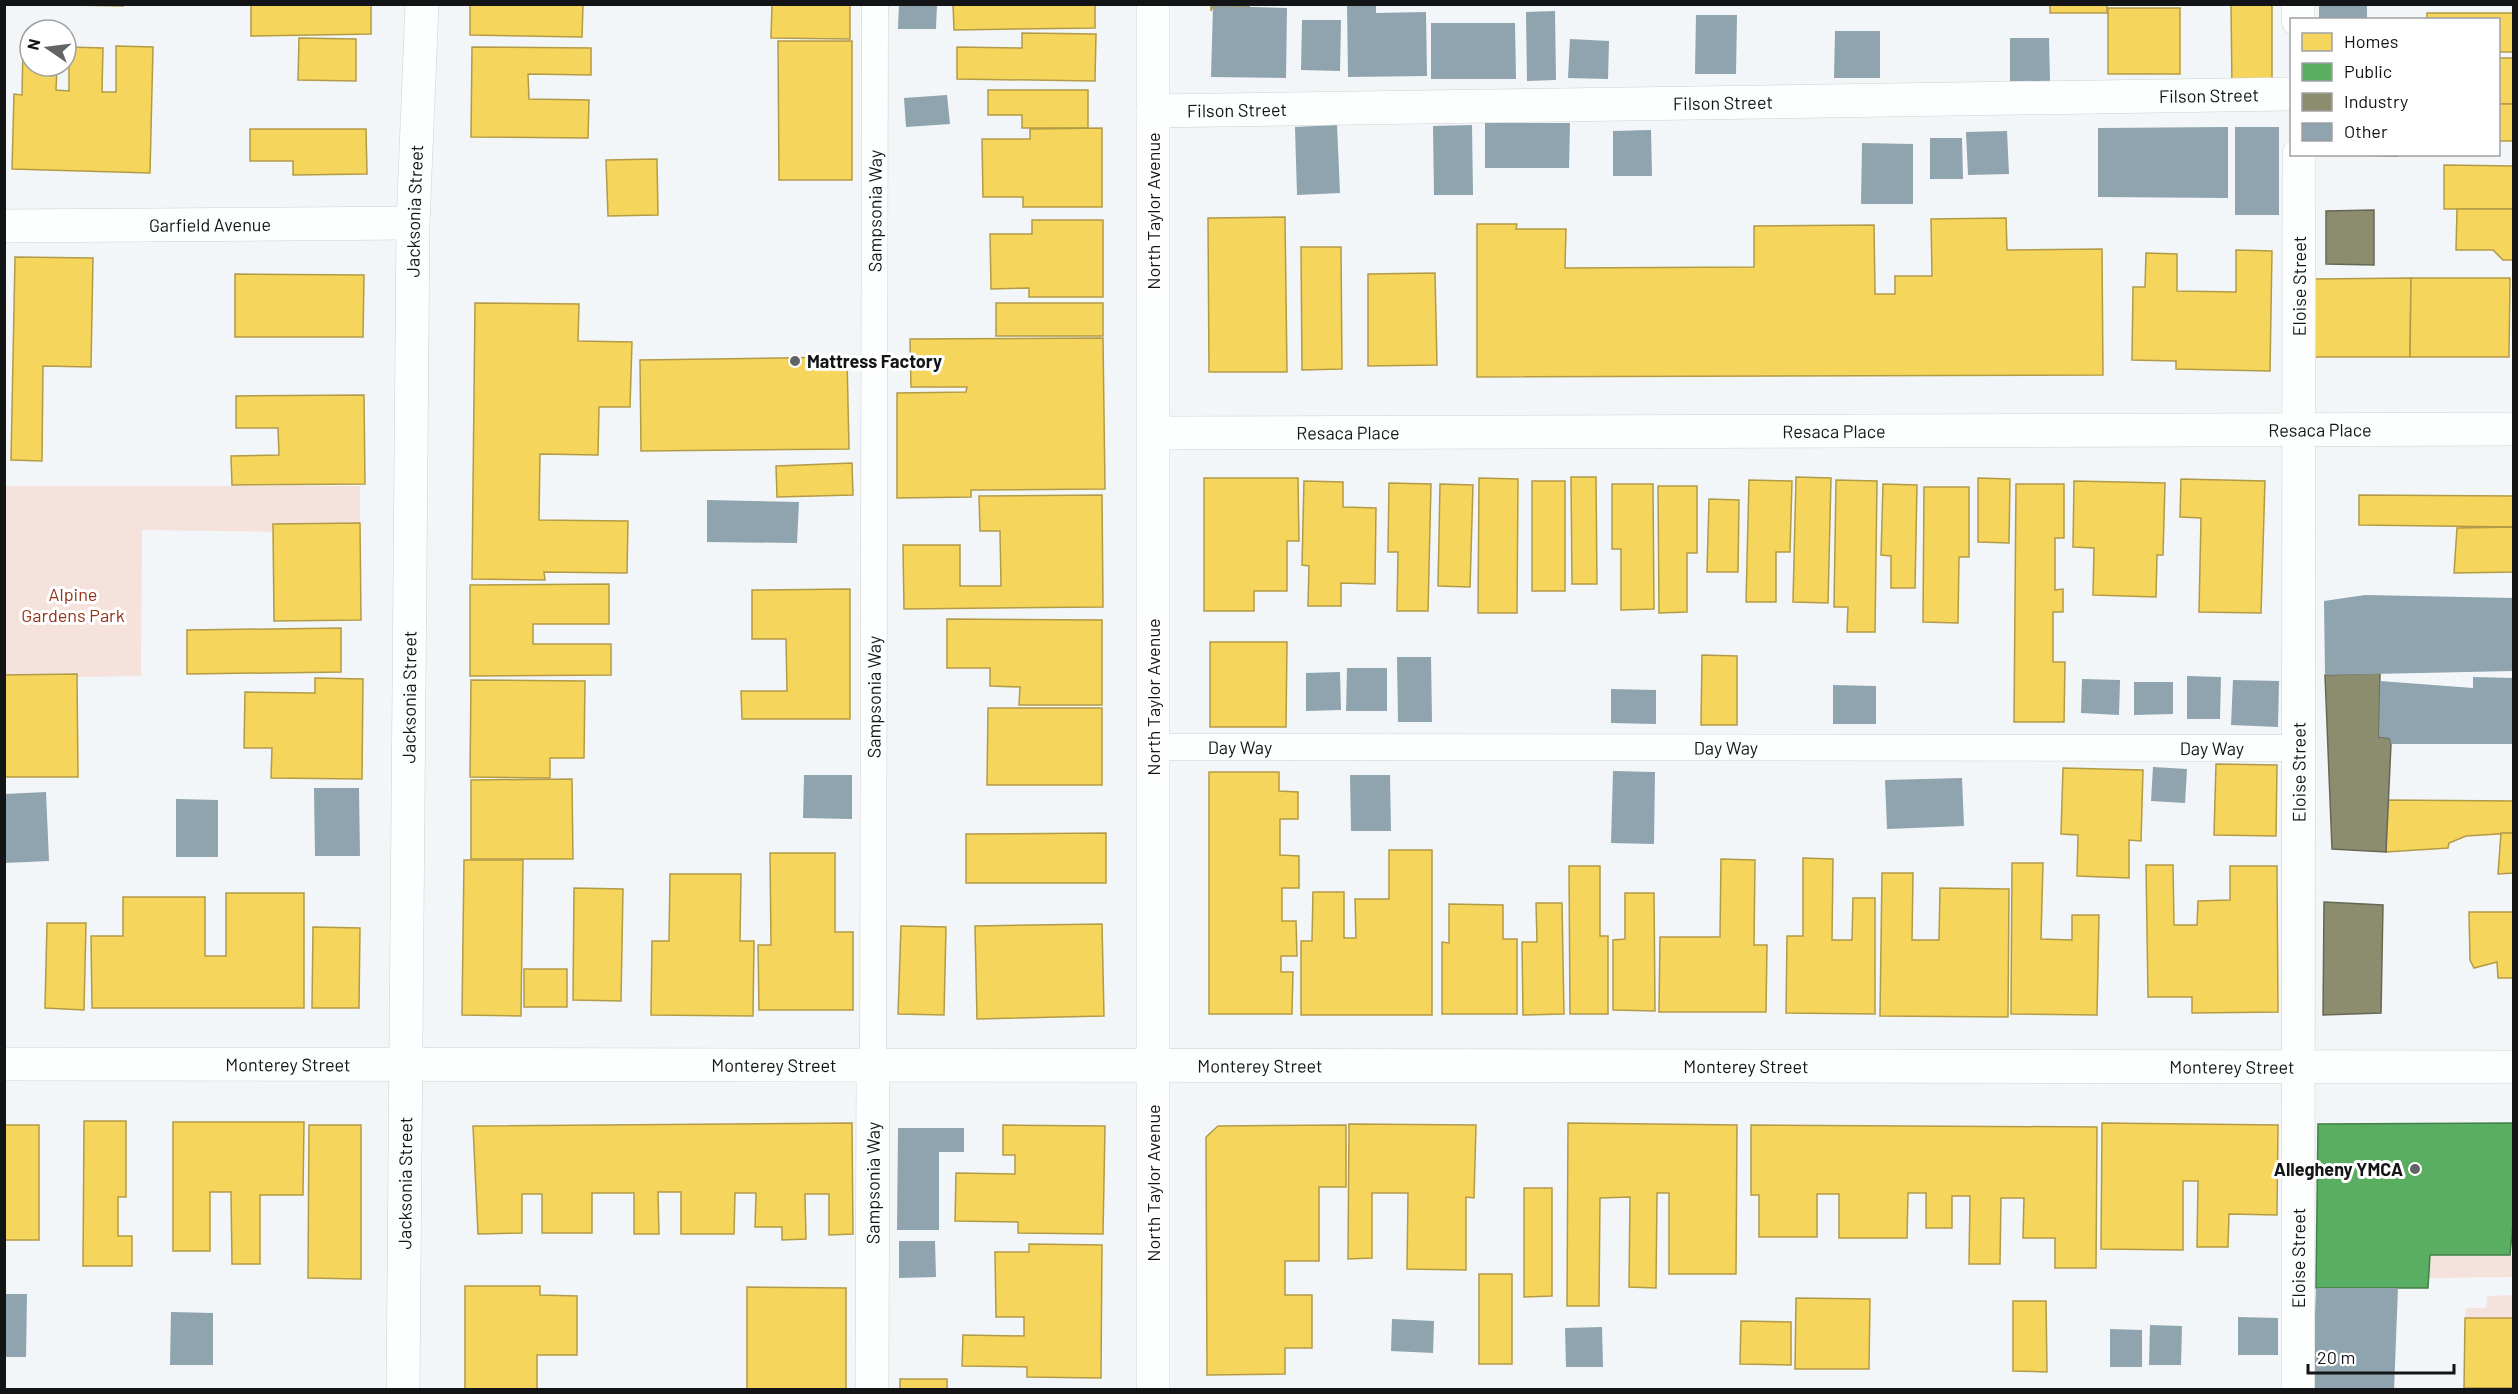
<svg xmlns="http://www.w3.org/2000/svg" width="2518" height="1394" font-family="Barlow,sans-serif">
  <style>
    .green { fill: #f6e2dc }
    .homes { fill: #f6d55c; stroke: #b29b47; stroke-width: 1.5 }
    .public { fill: #5aae61; stroke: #44804a; stroke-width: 1.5 }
    .industry { fill: #8c8c6e; stroke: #676854; stroke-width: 1.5 }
    .building { fill: #8fa4ae }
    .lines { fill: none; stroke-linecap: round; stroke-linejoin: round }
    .lane-casing { stroke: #ced0d1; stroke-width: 27 }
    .street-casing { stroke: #ced0d1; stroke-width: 34 }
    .lane { stroke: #fdfefe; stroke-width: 26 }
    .street { stroke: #fdfefe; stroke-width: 33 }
    .poi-dot { fill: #616365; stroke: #fff; stroke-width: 2 }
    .labels { text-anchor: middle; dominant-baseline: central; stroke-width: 6; stroke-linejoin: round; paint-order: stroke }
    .street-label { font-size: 18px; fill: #121416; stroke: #fff }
    .poi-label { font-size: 18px; font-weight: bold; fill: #121416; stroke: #fff; text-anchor: start }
    .park-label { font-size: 18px; fill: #943219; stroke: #fff }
  </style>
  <rect width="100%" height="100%" fill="#f3f6f8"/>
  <!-- green -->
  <g class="green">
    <polygon points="4,486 360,486 360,533 142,530 141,676 5,678"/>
    <polygon points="2430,1255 2513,1255 2513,1277 2429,1278"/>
    <polygon points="2513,1295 2513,1318 2465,1318 2466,1308 2486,1308 2487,1296"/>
  </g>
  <!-- homes -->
  <g class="homes">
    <polygon points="15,4 123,4 123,6"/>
    <polygon points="371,4 371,34 251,36 251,5"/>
    <polygon points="470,4 583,4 582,37 470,35"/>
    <polygon points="772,4 850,4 850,39 771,38"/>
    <polygon points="953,4 1095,4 1095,28 954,30"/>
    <polygon points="1211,4 1249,4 1249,7 1213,6 1211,11"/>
    <rect x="2050" y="4" width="57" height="9"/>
    <polygon points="2231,4 2272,4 2272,89 2232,90"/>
    <rect x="2108" y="8" width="72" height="66"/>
    <polygon points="2427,13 2514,13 2514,52 2498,52 2498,20 2427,20"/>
    <polygon points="1022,33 1096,34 1095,81 957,79 957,47 1022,48"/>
    <polygon points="299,38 356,39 356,81 298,80"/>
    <polygon points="778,41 852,41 852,180 779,180"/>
    <polygon points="23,46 30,46 30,66 57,66 56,90 69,91 69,47 103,48 102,92 116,92 116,46 153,47 150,173 12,169 14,94 22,95"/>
    <polygon points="472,47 591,48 591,75 528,74 529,99 589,100 588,138 471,137"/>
    <rect x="2498" y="58" width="16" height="46"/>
    <polygon points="988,90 1088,90 1088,128 1022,128 1022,115 988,115"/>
    <rect x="2498" y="104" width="16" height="37"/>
    <polygon points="1102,128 1102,207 1023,207 1023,197 983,197 982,139 1030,139 1030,129"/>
    <polygon points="250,129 366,129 367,174 293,175 293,161 250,161"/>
    <polygon points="657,159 658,215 608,216 606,160"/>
    <polygon points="2444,165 2514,166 2514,209 2444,209"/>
    <polygon points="2457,209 2514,209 2514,260 2503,260 2493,250 2456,250"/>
    <polygon points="1285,217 1287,372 1209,372 1208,218"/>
    <polygon points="2006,218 2007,250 2102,249 2103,375 1477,377 1477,224 1517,224 1516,229 1566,229 1565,268 1754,267 1754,226 1874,225 1875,294 1895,294 1895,276 1932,276 1931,219"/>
    <polygon points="1032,220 1103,220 1103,297 1029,297 1029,288 991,289 990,234 1032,234"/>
    <polygon points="1301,247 1341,247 1342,369 1302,370"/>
    <polygon points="2236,250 2272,251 2270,371 2176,369 2176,361 2132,360 2133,287 2145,287 2146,253 2177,254 2177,291 2236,292"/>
    <polygon points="15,257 93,258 91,367 43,366 42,461 11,460"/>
    <polygon points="1435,273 1437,365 1368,366 1368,274"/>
    <polygon points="235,274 364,275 363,337 235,337"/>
    <polygon points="2411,278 2410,357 2313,357 2314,279"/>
    <polygon points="2411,278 2510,278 2509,357 2410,357"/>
    <polygon points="475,303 579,304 578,341 632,342 630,407 599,407 598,455 540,454 539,520 628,521 627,573 544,572 545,580 472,579"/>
    <rect x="996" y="303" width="107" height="33"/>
    <polygon points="1103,338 1105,489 971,490 971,497 897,498 897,393 966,392 967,387 911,387 910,339"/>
    <polygon points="847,357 849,449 641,451 640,360"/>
    <polygon points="364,395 365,484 232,485 231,456 279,455 278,428 236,428 236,396"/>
    <polygon points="852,463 853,495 777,497 776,466"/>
    <polygon points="1571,477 1596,477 1597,584 1572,584"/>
    <polygon points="1796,477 1831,478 1828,603 1793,602"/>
    <polygon points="1204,478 1298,478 1299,541 1287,541 1287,591 1254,591 1254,611 1204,611"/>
    <polygon points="1479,478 1518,479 1517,613 1478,613"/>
    <polygon points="1978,478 2010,479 2009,543 1978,542"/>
    <polygon points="2181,479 2265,481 2261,613 2199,612 2201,518 2180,517"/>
    <polygon points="1749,480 1792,481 1790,552 1776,552 1776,602 1746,602"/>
    <polygon points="1836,480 1877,481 1875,632 1847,632 1848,607 1834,607"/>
    <polygon points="1304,481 1343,482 1343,507 1376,508 1375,584 1341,583 1341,606 1308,606 1309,566 1302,565"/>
    <rect x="1532" y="481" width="33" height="110"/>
    <polygon points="2074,481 2165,483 2163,555 2157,555 2156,597 2093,595 2094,548 2073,547"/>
    <polygon points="1389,483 1431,484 1428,611 1397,611 1398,552 1388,552"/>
    <polygon points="1440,484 1473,485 1470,587 1438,586"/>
    <polygon points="1612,484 1653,484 1654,609 1621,610 1621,549 1612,549"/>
    <polygon points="1883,484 1917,485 1915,588 1891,588 1891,556 1881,555"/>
    <polygon points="2016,484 2064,484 2064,538 2055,538 2055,590 2063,589 2063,612 2053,612 2053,662 2065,662 2064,722 2014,722"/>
    <polygon points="1658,486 1697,486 1697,553 1687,553 1687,612 1659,613"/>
    <polygon points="1924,487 1969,487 1969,557 1959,557 1958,623 1923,622"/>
    <polygon points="1102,495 1103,607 904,609 903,545 960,545 960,586 1001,586 1000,531 980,531 979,496"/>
    <polygon points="2359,495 2514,496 2514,527 2359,525"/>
    <polygon points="1709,499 1739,500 1738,572 1707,572"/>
    <polygon points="360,523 361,620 274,621 273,524"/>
    <polygon points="2514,527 2514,572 2454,573 2457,528"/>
    <polygon points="609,584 609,624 533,624 533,644 611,644 611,675 470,676 470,585"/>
    <polygon points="850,589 850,719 742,719 741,691 787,691 786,639 752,639 752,590"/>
    <polygon points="947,619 1102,620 1102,705 1019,705 1020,687 990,686 990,668 947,668"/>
    <polygon points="341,628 341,672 187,674 187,630"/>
    <polygon points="1210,642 1287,642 1286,727 1210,727"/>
    <polygon points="1702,655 1737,656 1737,725 1701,725"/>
    <polygon points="77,674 78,777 4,777 4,675"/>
    <polygon points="315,678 363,679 362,779 271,778 272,748 244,748 245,692 315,693"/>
    <polygon points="471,680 585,681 584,758 550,758 550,778 470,777"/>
    <polygon points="988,708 1102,708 1102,785 987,785"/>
    <polygon points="2216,764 2277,765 2276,836 2214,835"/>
    <polygon points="2063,768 2143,770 2141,841 2129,840 2129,878 2077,876 2078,835 2061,834"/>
    <polygon points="1209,772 1279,772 1279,791 1298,792 1298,819 1280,819 1280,855 1299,856 1299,888 1282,888 1282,921 1296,921 1297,956 1281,956 1281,972 1293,972 1292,1014 1209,1014"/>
    <polygon points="572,779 573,859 471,859 471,780"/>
    <polygon points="2386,800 2514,801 2514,833 2466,836 2449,843 2448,848 2386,852"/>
    <polygon points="1106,833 1106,883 966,883 966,834"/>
    <polygon points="2501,833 2514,833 2514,873 2498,874"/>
    <polygon points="1389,850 1432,850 1432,1015 1301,1015 1301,941 1312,941 1313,892 1344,892 1344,938 1356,938 1355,899 1389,899"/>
    <polygon points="770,853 835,853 835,932 853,932 853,1010 759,1010 758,945 771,945"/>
    <polygon points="1803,858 1833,859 1832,940 1852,940 1853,898 1875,898 1875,1014 1786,1013 1787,936 1803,936"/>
    <polygon points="1721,859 1755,860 1754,945 1767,945 1766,1012 1659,1012 1660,937 1720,937"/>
    <polygon points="464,860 523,860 521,1016 462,1015"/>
    <polygon points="2012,863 2043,863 2041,939 2072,940 2072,915 2099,915 2097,1015 2011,1014"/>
    <polygon points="2146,865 2173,865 2174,925 2197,925 2198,901 2230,900 2230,866 2277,866 2278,1012 2192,1013 2192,997 2148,997"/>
    <polygon points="1569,866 1600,866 1600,936 1608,936 1608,1014 1570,1014"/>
    <polygon points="1882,873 1913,873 1912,940 1939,940 1940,888 2009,889 2008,1017 1880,1016"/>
    <polygon points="670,874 741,874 740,941 754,941 753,1016 651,1015 652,941 669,941"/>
    <polygon points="574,888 623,889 621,1001 573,1000"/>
    <polygon points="226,893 304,893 304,1008 92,1008 91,936 123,936 123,897 205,897 205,956 226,956"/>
    <polygon points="1625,893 1654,893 1655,1011 1613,1010 1613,940 1625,939"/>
    <polygon points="1536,903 1562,903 1564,1014 1523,1015 1522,942 1537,942"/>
    <polygon points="1449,904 1503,905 1503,939 1517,939 1517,1014 1442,1014 1442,942 1449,943"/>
    <polygon points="2469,912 2514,912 2514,978 2498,978 2497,962 2474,968 2470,960"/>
    <polygon points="47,923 86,923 84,1010 45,1008"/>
    <polygon points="1102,924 1104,1016 977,1019 975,926"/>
    <polygon points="901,926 946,927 944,1015 898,1014"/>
    <polygon points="313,927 360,928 359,1008 312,1008"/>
    <rect x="524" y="969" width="43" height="38"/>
    <polygon points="84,1121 126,1121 126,1197 118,1197 118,1236 132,1236 132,1266 83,1266"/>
    <polygon points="173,1122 304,1122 303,1195 260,1195 260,1264 232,1264 231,1192 210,1192 210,1251 173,1251"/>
    <polygon points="852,1123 853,1234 829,1235 829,1194 805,1194 806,1239 782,1240 782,1227 755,1227 756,1193 735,1193 734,1234 681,1234 681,1192 658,1192 659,1234 634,1234 634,1193 592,1193 592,1233 542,1233 542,1194 522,1194 522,1233 478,1234 473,1126"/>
    <polygon points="1568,1123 1737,1125 1736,1274 1669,1274 1669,1193 1657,1193 1656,1288 1629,1287 1630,1197 1600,1198 1599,1306 1567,1306"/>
    <polygon points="2102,1123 2278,1125 2277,1215 2229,1214 2228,1247 2197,1247 2198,1181 2183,1181 2183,1250 2101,1249"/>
    <polygon points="1349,1124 1476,1125 1474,1198 1466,1197 1466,1270 1407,1269 1408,1193 1372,1193 1372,1258 1348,1259"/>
    <rect x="4" y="1125" width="35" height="115"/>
    <polygon points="309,1125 361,1125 361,1279 308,1278"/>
    <polygon points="1003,1125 1105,1126 1103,1234 1018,1233 1018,1222 955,1221 956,1173 1015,1174 1015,1155 1003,1155"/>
    <polygon points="1346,1125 1346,1187 1319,1187 1319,1261 1285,1261 1285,1295 1312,1295 1312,1348 1285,1348 1285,1374 1207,1375 1206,1137 1218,1126"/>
    <polygon points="1751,1125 2097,1127 2096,1268 2055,1268 2055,1238 2023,1238 2024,1198 2001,1198 2000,1264 1969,1264 1970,1196 1952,1196 1952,1228 1926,1228 1926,1193 1908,1193 1907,1238 1839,1238 1839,1194 1817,1194 1817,1237 1759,1237 1759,1195 1751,1195"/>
    <polygon points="1524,1188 1552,1188 1552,1296 1524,1297"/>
    <polygon points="1029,1244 1102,1245 1101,1378 1027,1377 1027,1367 962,1366 963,1335 1024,1336 1024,1317 996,1317 995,1252 1029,1252"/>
    <rect x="1479" y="1274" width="33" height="90"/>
    <polygon points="465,1286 540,1286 540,1295 577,1296 577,1355 537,1355 537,1390 465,1390"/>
    <polygon points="747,1287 846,1288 846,1390 747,1390"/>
    <polygon points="1796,1298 1870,1299 1869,1369 1795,1369"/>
    <polygon points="2013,1301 2046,1301 2047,1372 2013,1371"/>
    <polygon points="2465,1318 2514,1318 2514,1388 2464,1388"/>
    <polygon points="1741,1321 1791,1322 1791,1365 1740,1364"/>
    <rect x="900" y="1379" width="47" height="11"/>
  </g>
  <!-- public -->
  <polygon class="public" points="2514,1123 2514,1214 2510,1255 2430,1255 2428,1288 2316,1288 2318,1124"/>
  <!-- industry -->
  <g class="industry">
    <polygon points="2321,154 2397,154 2397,156"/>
    <polygon points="2374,210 2374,265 2326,264 2326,211"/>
    <polygon points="2380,673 2379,737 2390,738 2391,744 2386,852 2332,849 2325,675"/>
    <polygon points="2324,902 2383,905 2381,1013 2323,1015"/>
  </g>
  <!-- building -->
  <g class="building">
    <polygon points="899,4 937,4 936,29 898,29"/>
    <polygon points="1347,4 1376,4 1376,13 1426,12 1427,76 1348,77"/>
    <rect x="2319" y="5" width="48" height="15"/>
    <polygon points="1213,6 1287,8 1286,78 1211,77"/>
    <polygon points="1555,11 1556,80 1527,81 1526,12"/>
    <polygon points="1696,15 1737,15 1736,74 1695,74"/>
    <polygon points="1302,20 1341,20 1340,71 1301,70"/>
    <polygon points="1431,23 1515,23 1516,79 1431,79"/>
    <polygon points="1835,31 1880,31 1880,78 1834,78"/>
    <polygon points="2010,38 2049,38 2050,81 2010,82"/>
    <polygon points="1570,39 1609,41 1608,79 1568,78"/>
    <polygon points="947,95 950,124 906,127 904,98"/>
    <polygon points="1485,123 1570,123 1569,168 1485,168"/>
    <polygon points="1337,125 1340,193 1297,195 1295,127"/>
    <polygon points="1472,125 1473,195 1434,195 1433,126"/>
    <polygon points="2228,127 2228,198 2098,197 2098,128"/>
    <rect x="2235" y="127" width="44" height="88"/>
    <polygon points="1651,130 1652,176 1613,176 1613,131"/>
    <polygon points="2007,131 2009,174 1968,175 1966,132"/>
    <polygon points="1930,138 1962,138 1963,179 1930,179"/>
    <polygon points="1862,143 1913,144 1913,204 1861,204"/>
    <polygon points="707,500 799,502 797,543 707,542"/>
    <polygon points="2365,595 2514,598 2514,671 2325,675 2324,601"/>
    <polygon points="1397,657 1431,657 1432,722 1398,722"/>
    <polygon points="1347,668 1387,668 1387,711 1346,711"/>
    <polygon points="1340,672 1341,710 1306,711 1306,673"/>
    <polygon points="2187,676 2221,677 2220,719 2187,719"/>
    <polygon points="2473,677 2514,678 2514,744 2391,744 2390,738 2379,737 2380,681 2473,688"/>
    <polygon points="2082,679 2120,680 2119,715 2081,713"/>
    <polygon points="2233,680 2279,681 2278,727 2231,725"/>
    <polygon points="2134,682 2173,682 2173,714 2134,715"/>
    <polygon points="1833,685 1876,686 1876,724 1833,724"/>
    <polygon points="1611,689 1656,690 1656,724 1611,723"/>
    <polygon points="2153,767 2187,769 2185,803 2151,801"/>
    <polygon points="1613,771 1655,772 1654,844 1611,843"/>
    <polygon points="804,775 852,775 852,819 803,818"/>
    <polygon points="1350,775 1390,775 1391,831 1351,831"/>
    <polygon points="1962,778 1964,826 1887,829 1885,780"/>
    <polygon points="314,788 359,788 360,856 315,856"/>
    <polygon points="46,792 49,861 4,863 4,794"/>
    <polygon points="176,799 218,800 218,857 176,857"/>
    <polygon points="898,1128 964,1128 964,1152 939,1152 939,1230 897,1230"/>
    <polygon points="899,1241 935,1241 936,1277 899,1278"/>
    <polygon points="2316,1288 2398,1288 2394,1390 2312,1389"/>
    <polygon points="4,1294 27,1294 26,1357 4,1357"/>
    <polygon points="171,1312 213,1313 213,1365 170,1365"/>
    <polygon points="2238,1317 2278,1318 2278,1355 2238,1355"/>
    <polygon points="1392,1319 1434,1321 1433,1353 1391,1351"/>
    <polygon points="2150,1325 2182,1326 2181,1365 2149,1365"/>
    <polygon points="1602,1327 1603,1367 1566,1367 1565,1328"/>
    <polygon points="2110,1329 2142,1330 2142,1367 2110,1367"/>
  </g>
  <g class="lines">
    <!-- lane casing -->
    <g class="lane-casing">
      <g id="lane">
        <path id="s1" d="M1153 747 2299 748"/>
        <path id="s2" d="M873 1065 875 4"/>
      </g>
    </g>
    <!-- street casing -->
    <g class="street-casing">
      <g id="street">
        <polyline points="1153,4 1153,1390"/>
        <polyline points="2298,4 2298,20"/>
        <path id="s3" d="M1153 111 2292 94"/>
        <path id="s4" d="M4 226 413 223"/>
        <path id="s5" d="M1154 433 2514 429"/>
        <path id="s6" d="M4 1064 2514 1067"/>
        <path id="s7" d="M403 1390 413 223 422 4"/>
        <path id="s8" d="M872 1390 873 1065"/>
        <path id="s9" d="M2298 1390 2299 154"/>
      </g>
    </g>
    <!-- lane -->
    <use href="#lane" class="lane"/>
    <!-- street -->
    <use href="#street" class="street"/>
  </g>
  <!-- markers -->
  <g class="poi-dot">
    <circle cx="795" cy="361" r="6"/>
    <circle cx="2415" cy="1169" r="6"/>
  </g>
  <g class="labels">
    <!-- street labels -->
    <g class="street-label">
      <text stroke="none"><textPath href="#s3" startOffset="1056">Filson Street</textPath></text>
      <text stroke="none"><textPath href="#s3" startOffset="570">Filson Street</textPath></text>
      <text stroke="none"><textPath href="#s3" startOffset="84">Filson Street</textPath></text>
      <text stroke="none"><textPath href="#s7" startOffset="1179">Jacksonia Street</textPath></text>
      <text stroke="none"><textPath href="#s2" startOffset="854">Sampsonia Way</textPath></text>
      <text transform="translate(1153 211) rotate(-90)">North Taylor Avenue</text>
      <text stroke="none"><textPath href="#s4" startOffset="206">Garfield Avenue</textPath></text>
      <text stroke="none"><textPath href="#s9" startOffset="1104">Eloise Street</textPath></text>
      <text stroke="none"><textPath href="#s5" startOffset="1166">Resaca Place</textPath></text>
      <text stroke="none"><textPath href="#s5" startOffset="680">Resaca Place</textPath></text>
      <text stroke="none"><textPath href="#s5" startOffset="194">Resaca Place</textPath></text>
      <text stroke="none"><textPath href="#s7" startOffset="693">Jacksonia Street</textPath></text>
      <text stroke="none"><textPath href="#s2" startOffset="368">Sampsonia Way</textPath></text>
      <text transform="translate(1153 697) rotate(-90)">North Taylor Avenue</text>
      <text stroke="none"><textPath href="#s1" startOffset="87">Day Way</textPath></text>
      <text stroke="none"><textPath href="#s1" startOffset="573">Day Way</textPath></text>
      <text stroke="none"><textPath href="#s1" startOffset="1059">Day Way</textPath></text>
      <text stroke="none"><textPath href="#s9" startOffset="618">Eloise Street</textPath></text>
      <text stroke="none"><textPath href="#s6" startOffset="284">Monterey Street</textPath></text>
      <text stroke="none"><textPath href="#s6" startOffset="770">Monterey Street</textPath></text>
      <text stroke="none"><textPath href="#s6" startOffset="1256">Monterey Street</textPath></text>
      <text stroke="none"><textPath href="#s6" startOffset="1742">Monterey Street</textPath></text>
      <text stroke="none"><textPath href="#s6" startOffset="2228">Monterey Street</textPath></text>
      <text stroke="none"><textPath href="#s7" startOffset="207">Jacksonia Street</textPath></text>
      <text stroke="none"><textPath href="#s8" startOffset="207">Sampsonia Way</textPath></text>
      <text transform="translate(1153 1183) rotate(-90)">North Taylor Avenue</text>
      <text stroke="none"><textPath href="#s9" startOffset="132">Eloise Street</textPath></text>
    </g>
    <!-- poi labels -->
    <g class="poi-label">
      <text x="807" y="361">Mattress Factory</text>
      <text x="2403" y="1169" text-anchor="end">Allegheny YMCA</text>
    </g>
    <!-- park labels -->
    <g class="park-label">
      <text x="73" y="594">Alpine<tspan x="73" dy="21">Gardens Park</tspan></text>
    </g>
  </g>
  <!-- border -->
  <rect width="2518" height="1394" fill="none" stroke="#121416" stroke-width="12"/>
  <!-- legend -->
  <rect x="2290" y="18" width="210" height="138" fill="#ffffff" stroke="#a0a1a2" stroke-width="1.5"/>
  <rect x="2302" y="33" width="30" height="18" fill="#f6d55c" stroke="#a0a1a2" stroke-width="1.5"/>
  <text x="2344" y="48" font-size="18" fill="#121416">Homes</text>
  <rect x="2302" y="63" width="30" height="18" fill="#5aae61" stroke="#a0a1a2" stroke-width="1.5"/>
  <text x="2344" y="78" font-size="18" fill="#121416">Public</text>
  <rect x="2302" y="93" width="30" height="18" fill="#8c8c6e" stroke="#a0a1a2" stroke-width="1.5"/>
  <text x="2344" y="108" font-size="18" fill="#121416">Industry</text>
  <rect x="2302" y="123" width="30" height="18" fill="#8fa4ae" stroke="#a0a1a2" stroke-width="1.5"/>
  <text x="2344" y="138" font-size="18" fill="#121416">Other</text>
  <!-- north arrow -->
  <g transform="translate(48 48) rotate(284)"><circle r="28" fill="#ffffff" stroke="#a0a1a2" stroke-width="1.5"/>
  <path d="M0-4.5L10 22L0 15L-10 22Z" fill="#616365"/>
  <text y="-9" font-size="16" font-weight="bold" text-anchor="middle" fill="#121416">N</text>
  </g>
  <!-- scale -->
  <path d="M2308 1364v9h146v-9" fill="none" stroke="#121416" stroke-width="3"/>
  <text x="2317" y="1364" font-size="18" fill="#121416" stroke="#ffffff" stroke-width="4.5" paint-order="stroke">20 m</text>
</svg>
